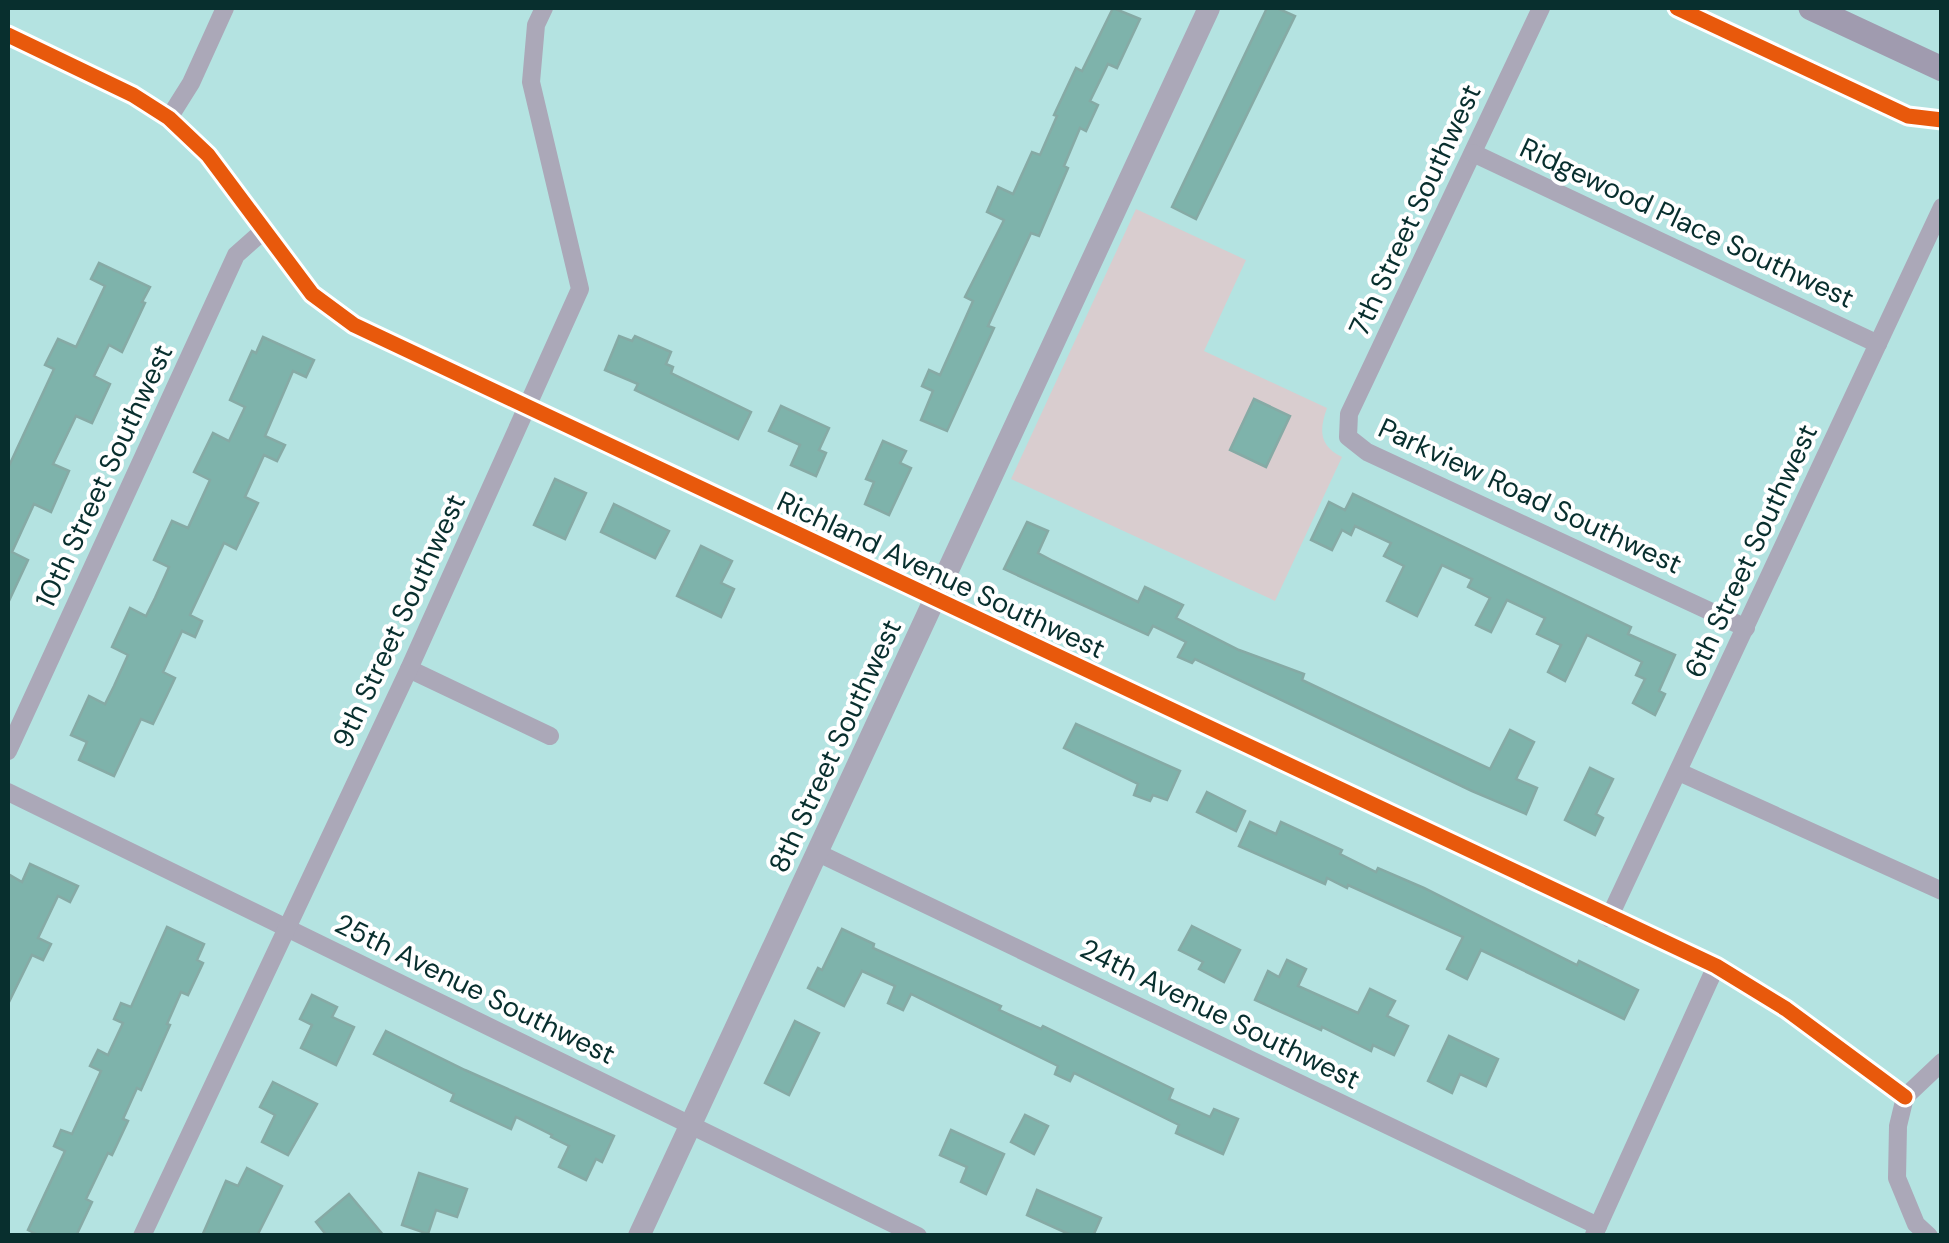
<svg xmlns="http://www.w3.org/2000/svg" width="1949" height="1243" font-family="'DM Sans',sans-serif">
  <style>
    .green { fill: #d9cdcf }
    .building { fill: #7eb3ab; stroke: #86aaa5; stroke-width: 2.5 }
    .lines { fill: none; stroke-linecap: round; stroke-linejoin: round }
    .minor { stroke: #aba8b8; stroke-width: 18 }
    .tertiary { stroke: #aba8b8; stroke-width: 22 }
    .secondary { stroke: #a09baf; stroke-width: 25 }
    .cycleway-casing { stroke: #fff; stroke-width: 21 }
    .cycleway { stroke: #e8590c; stroke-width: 15 }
    .labels { text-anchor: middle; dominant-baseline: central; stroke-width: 8; stroke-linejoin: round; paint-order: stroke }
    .street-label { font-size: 28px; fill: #082f2e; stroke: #fff }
  </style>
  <rect width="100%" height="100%" fill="#b4e3e1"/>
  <!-- green -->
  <path class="green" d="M1136 209 1246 260 1204 351 1327 408C1319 430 1319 446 1342 457L1275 601 1011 479Z"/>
  <!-- building -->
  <g class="building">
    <polygon points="1113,8 1140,19 1117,68 1108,64 1090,101 1098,105 1086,131 1080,128 1064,166 1068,168 1039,236 1031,233 988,326 994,328 947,431 921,420 933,391 922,386 929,370 940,375 973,301 965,297 1004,220 987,212 998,187 1013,194 1032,152 1040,155 1057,116 1054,115 1076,68 1082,71"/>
    <polygon points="1267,8 1277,8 1295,16 1196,219 1172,207"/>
    <polygon points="99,263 150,287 142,302 145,303 122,352 109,345 94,376 110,384 92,423 76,416 53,464 69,471 51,512 34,504 12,552 28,560 8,603 8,468 54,369 45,365 58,339 76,347 105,286 91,279"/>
    <polygon points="619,336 632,341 635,336 671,352 666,364 673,367 671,373 751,412 738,439 635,390 638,384 605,370"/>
    <polygon points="263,337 314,360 306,377 293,371 265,436 285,445 277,461 264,455 245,497 258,503 236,549 224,543 190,615 202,621 195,637 182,631 163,672 175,678 167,695 153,724 141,719 114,776 79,760 87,742 71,735 89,696 105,704 114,686 128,655 112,647 130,608 146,616 155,598 169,567 154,560 172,521 188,528 210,480 194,472 213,433 229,441 245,407 230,400 252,351 256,353"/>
    <polygon points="1254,399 1290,416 1266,467 1230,450"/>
    <polygon points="781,406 829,428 819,450 826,453 816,476 791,465 800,445 769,431"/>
    <polygon points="883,441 906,451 900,463 911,468 889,515 865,504 874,482 866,479"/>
    <polygon points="555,479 586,493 565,539 534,525"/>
    <polygon points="1353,494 1631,627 1628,634 1675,655 1659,691 1665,694 1655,715 1633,703 1645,679 1636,675 1642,662 1587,635 1565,681 1548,672 1561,645 1537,634 1545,618 1507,600 1491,632 1476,625 1490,598 1468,587 1472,579 1442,565 1417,616 1387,601 1404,566 1384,556 1391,543 1355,526 1351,535 1342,530 1332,550 1311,540 1329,502 1345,510"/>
    <polygon points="614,504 669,531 655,558 601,532"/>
    <polygon points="1027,522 1048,531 1038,553 1053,561 1138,602 1145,587 1183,605 1176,618 1239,650 1304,674 1302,680 1490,769 1510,730 1534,742 1516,779 1537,788 1526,814 1472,791 1195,659 1192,663 1178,657 1186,642 1153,626 1148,635 1004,569"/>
    <polygon points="701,546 732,561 721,583 734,589 721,617 677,596"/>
    <polygon points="1076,724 1180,771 1167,800 1153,795 1150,801 1134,795 1138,784 1064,748"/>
    <polygon points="1590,768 1613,779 1596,814 1603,818 1595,835 1565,820"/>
    <polygon points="1207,792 1245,811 1236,831 1197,812"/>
    <polygon points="1250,822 1276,834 1281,822 1342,850 1340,854 1376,872 1378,868 1424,888 1577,965 1579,961 1638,990 1624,1019 1481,950 1467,979 1447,969 1463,937 1348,885 1347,888 1327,878 1325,884 1239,846"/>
    <polygon points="30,864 78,886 70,902 58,896 38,938 51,944 43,960 32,955 8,1004 8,874 22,882"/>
    <polygon points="1192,926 1240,950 1224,982 1199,969 1203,962 1179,950"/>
    <polygon points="167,927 204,944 197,960 203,963 188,995 181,992 167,1024 170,1025 141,1090 137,1088 123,1119 128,1121 112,1155 108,1153 86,1199 92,1202 76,1236 40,1236 28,1230 65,1151 54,1146 61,1130 72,1134 101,1071 90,1066 98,1050 108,1055 123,1023 114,1019 121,1003 131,1007"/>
    <polygon points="842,929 874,944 873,948 1001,1006 999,1010 1041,1029 1043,1026 1173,1089 1169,1099 1210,1117 1214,1109 1238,1119 1223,1154 1176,1133 1179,1125 1074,1073 1070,1081 1055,1074 1058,1066 911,994 903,1010 888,1003 895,986 862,971 844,1006 808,988 818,968 822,970"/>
    <polygon points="1287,960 1306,969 1298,986 1358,1013 1370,989 1395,1001 1387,1016 1408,1026 1394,1055 1373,1045 1371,1051 1322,1027 1321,1030 1255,1000 1268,971 1279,977"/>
    <polygon points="312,995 337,1007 332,1017 354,1027 336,1065 301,1048 312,1025 300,1019"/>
    <polygon points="795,1021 819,1033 789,1095 765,1083"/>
    <polygon points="386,1031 465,1070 614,1136 602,1162 596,1159 586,1180 559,1167 569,1146 551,1137 552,1135 516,1117 511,1129 451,1101 454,1094 374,1054"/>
    <polygon points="1449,1036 1498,1059 1486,1086 1460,1074 1452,1093 1428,1081"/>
    <polygon points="273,1082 317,1104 288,1155 262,1142 275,1115 260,1107"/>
    <polygon points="1025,1115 1048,1126 1034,1154 1011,1142"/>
    <polygon points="951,1130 1004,1154 986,1194 961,1182 967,1167 940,1155"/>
    <polygon points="247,1168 282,1186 257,1236 202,1236 226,1181 238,1186"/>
    <polygon points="419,1173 467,1189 457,1217 436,1210 428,1234 402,1225"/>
    <polygon points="1037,1190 1101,1218 1093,1236 1073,1236 1027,1215"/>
    <polygon points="349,1194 384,1236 327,1236 316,1222"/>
  </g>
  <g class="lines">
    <!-- minor -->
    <g class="minor">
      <polyline points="1541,8 1349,414 1348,437 1367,452 1746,628"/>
      <polyline points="8,35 133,95 169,118 208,155 312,294 354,325 1716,966 1786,1009 1905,1097"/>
      <polyline points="169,118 191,83 225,8"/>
      <polyline points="1473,153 1878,344"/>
      <polyline points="409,669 550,736"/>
      <polyline points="8,751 236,255 262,232"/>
      <polyline points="1679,772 1942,891"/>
      <polyline points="8,792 918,1236"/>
      <polyline points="818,853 1598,1226"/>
      <polyline points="1609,918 1942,207"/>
      <polyline points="1594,1235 1716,966"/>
      <polyline points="142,1236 409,669 580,289 531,82 536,25 544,8"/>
      <polyline points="1929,1236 1916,1224 1897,1178 1898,1126 1905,1097 1942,1062"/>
    </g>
    <!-- tertiary -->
    <polyline class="tertiary" points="639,1236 1209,8"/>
    <!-- secondary -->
    <polyline class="secondary" points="1811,8 1942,69"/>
    <!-- cycleway casing -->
    <g class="cycleway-casing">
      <g id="cycleway">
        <polyline points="1677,8 1908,116 1942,120"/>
        <polyline points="8,35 133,95 169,118 208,155 312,294 354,325 1716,966 1786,1009 1905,1097"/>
      </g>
    </g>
    <!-- cycleway -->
    <use href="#cycleway" class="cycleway"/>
  </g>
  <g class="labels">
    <!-- street labels -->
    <g class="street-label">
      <text transform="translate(1415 210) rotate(-65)">7th Street Southwest</text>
      <text transform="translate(1687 223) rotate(25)">Ridgewood Place Southwest</text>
      <text transform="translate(104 476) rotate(-65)">10th Street Southwest</text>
      <text transform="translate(1530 496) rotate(25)">Parkview Road Southwest</text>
      <text transform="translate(1751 551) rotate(-65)">6th Street Southwest</text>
      <text transform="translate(941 575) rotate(25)">Richland Avenue Southwest</text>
      <text transform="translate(399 621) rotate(-65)">9th Street Southwest</text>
      <text transform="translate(835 746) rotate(-65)">8th Street Southwest</text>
      <text transform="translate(475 989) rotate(26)">25th Avenue Southwest</text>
      <text transform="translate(1220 1014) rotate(26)">24th Avenue Southwest</text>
    </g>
  </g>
  <!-- border -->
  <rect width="1949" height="1243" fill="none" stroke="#082f2e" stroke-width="20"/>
</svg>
